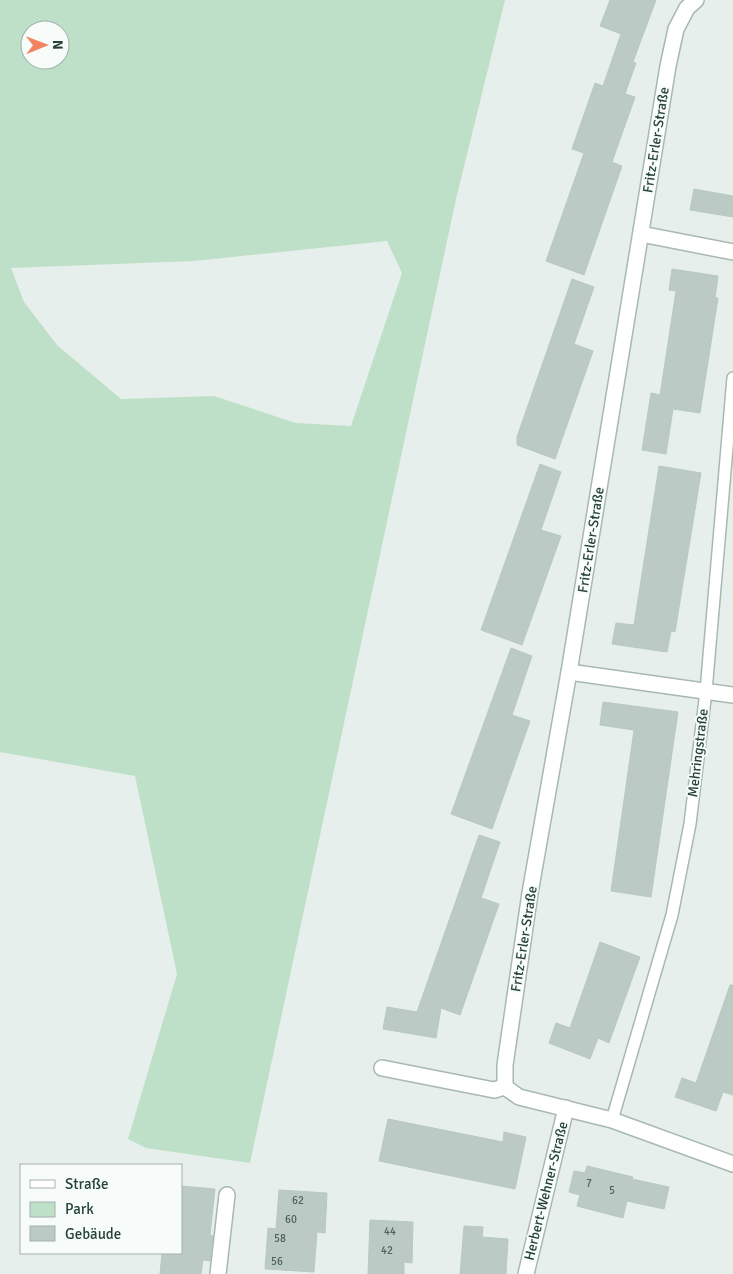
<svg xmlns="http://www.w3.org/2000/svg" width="733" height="1274" font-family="Signika,sans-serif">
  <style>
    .green { fill: #bfe0c8; fill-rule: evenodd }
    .building { fill: #bbcac4; stroke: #b8c9c2 }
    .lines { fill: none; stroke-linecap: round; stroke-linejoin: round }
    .service-casing { stroke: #a8b8b2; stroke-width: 14 }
    .minor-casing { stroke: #a8b8b2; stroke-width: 18 }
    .service { stroke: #fff; stroke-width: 11 }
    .minor { stroke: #fff; stroke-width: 15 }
    .labels { text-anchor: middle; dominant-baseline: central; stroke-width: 4; stroke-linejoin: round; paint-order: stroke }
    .number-label { font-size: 11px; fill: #4a645c }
    .street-label { font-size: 14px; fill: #24423a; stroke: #f7fbf9 }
  </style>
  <rect width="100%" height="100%" fill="#e6efeb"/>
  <!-- green -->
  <path class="green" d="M0 0H505L456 199 250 1163 146 1148 128 1139 177 974 135 776 0 752ZM30 30H60V60H30ZM387 241 402 273 351 426 296 423 214 396 121 399 57 345 24 302 11 268 194 261Z"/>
  <!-- building -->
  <g class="building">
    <polygon points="610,0 656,0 633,62 636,63 625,94 635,97 612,162 622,166 584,275 546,261 584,153 572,149 595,83 603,86 621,34 600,26"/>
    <polygon points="694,189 733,196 733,217 690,210"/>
    <polygon points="672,269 718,276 715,298 718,298 700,413 673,409 666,454 642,450 651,393 660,395 676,291 669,290"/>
    <polygon points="572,279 594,287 574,344 593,351 555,459 517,445 517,437"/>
    <polygon points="540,464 561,472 541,530 561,536 522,645 481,630"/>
    <polygon points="659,466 701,473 675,632 671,631 667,652 612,644 616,623 634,625"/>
    <polygon points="511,648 532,656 512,715 530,721 492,829 451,814"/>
    <polygon points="603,702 678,712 651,897 611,891 634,730 600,725"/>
    <polygon points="479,835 500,842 481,898 499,904 460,1015 441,1008 436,1038 383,1029 387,1007 417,1012"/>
    <polygon points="600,942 640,957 609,1043 598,1038 590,1059 549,1043 556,1023 570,1028"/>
    <polygon points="730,985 733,985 733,1095 723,1092 716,1111 675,1097 682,1078 696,1083"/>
    <polygon points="388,1119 503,1142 504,1132 526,1137 515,1189 379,1161"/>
    <polygon points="587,1166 633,1177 632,1179 669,1187 664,1209 627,1201 623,1218 577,1206 580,1195 569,1192 574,1171 585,1173"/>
    <polygon points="181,1186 215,1189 210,1235 213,1236 210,1261 203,1260 201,1274 160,1274 162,1253 181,1253"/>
    <polygon points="279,1190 327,1193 325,1233 317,1232 314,1272 265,1269 268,1228 276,1229"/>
    <polygon points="370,1220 413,1222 412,1263 404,1262 404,1274 368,1274"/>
    <polygon points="464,1226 483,1227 482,1237 508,1239 506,1274 460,1274"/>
  </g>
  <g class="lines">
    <!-- service casing -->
    <g class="service-casing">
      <polyline id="service" points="612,1120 672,915 690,824 706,691 733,378"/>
    </g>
    <!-- minor casing -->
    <g class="minor-casing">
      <g id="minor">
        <polyline points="641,234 733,252"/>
        <polyline points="569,672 733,695"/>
        <polyline points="382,1068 494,1090 505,1087 519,1097 612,1120 733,1164"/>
        <polyline points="505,1087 505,1065 530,893 569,672 668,66 676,29 687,8 696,0"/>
        <polyline points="218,1274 227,1195"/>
        <polyline points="526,1274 566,1108"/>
      </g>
    </g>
    <!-- service -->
    <use href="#service" class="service"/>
    <!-- minor -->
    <use href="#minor" class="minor"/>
  </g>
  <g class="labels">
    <!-- number labels -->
    <g class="number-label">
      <text x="589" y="1183">7</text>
      <text x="612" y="1190">5</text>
      <text x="298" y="1200">62</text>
      <text x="291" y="1219">60</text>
      <text x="390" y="1231">44</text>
      <text x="280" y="1238">58</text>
      <text x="387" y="1250">42</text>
      <text x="277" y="1261">56</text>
    </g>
    <!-- street labels -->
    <g class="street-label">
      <text transform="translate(656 140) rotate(-81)">Fritz-Erler-Straße</text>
      <text transform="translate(591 540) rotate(-81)">Fritz-Erler-Straße</text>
      <text transform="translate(698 753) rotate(-83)">Mehringstraße</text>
      <text transform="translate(524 939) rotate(-81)">Fritz-Erler-Straße</text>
      <text transform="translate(546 1191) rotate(-76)">Herbert-Wehner-Straße</text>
    </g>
  </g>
  <!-- legend -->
  <rect x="20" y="1164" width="162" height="90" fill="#f7fbf9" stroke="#a3b1ad"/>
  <rect x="30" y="1180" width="25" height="8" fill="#ffffff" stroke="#a3b1ad"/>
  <text x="65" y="1189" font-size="15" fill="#24423a">Straße</text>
  <rect x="30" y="1202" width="25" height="15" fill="#bfe0c8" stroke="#a3b1ad"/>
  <text x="65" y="1214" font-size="15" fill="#24423a">Park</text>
  <rect x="30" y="1226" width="25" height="15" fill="#bbcac4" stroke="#a3b1ad"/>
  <text x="65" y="1239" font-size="15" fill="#24423a">Gebäude</text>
  <!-- north arrow -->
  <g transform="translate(45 45) rotate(89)"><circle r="24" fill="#f7fbf9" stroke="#a3b1ad"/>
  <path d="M0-4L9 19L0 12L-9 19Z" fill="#f4845f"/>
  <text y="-8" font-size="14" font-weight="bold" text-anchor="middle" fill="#24423a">N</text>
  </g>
</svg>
